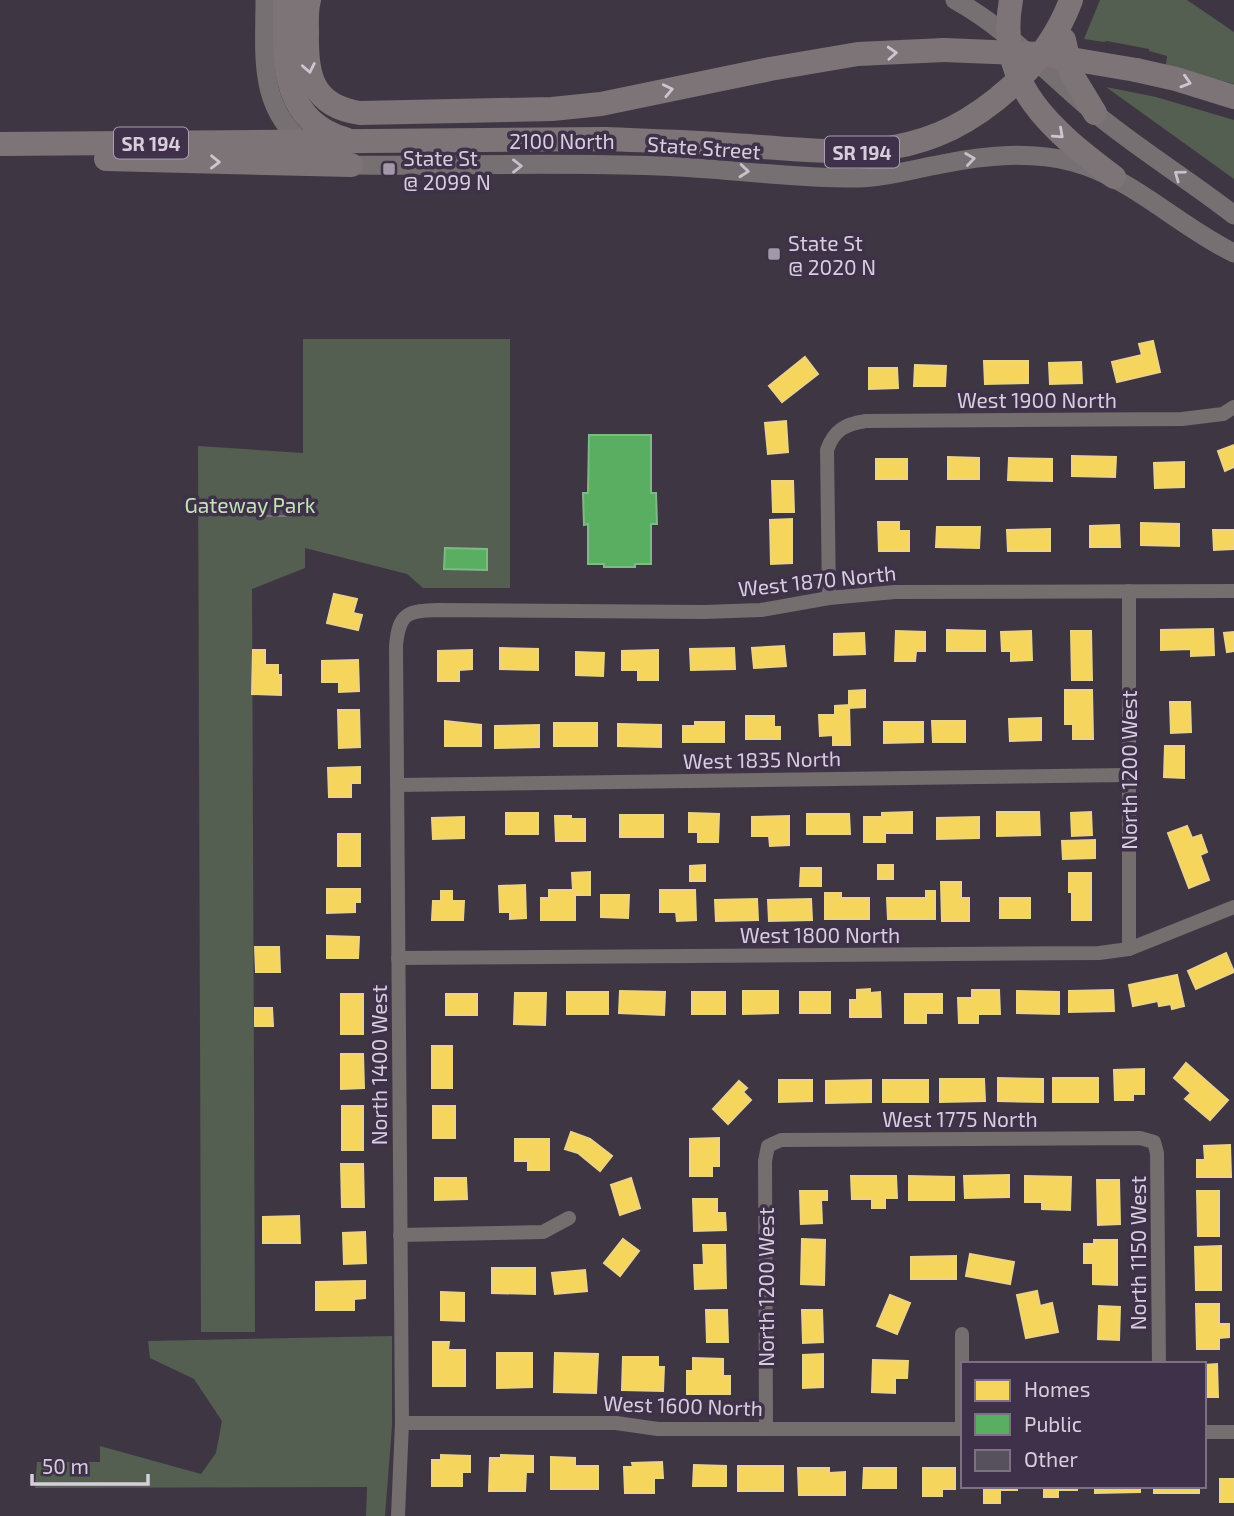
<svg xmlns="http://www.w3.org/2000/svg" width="1234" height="1516" font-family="'Exo 2',sans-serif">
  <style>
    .green { fill: #545e51 }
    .homes { fill: #f6d55c; stroke: #edd383; stroke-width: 2 }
    .public { fill: #5aae61; stroke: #80b886; stroke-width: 2 }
    .building { fill: #57515d; stroke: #78737e; stroke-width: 2 }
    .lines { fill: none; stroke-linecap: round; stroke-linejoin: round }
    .street { stroke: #746e6e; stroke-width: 14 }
    .secondary { stroke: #777072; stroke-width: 19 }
    .highway { stroke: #7d7477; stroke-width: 24 }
    .highway-bridge { stroke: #7d7477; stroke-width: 24 }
    .oneway { stroke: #cec5d3 }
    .oneway2 { stroke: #c9c0cd }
    .poi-dot { fill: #a199a7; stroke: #3f3149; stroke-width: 2.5 }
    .labels { text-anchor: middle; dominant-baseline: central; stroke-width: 7; stroke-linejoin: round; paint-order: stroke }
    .shield { fill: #3f3149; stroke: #a99fb1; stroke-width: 2 }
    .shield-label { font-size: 19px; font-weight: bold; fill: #d7cedd }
    .street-label { font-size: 21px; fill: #d7cedd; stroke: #3f3149 }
    .poi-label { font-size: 21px; fill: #d7cedd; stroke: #3f3149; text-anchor: start }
    .park-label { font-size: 21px; fill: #c1e5b1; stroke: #3f3149 }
  </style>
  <rect width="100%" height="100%" fill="#3e3743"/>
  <!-- green -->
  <g class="green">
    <polygon points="1100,0 1187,0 1234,32 1234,84 1166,65 1167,56 1149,51 1149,49 1107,41 1104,42 1084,39"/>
    <polygon points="1106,87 1156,97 1234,120 1234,179"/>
    <polygon points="303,339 510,339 510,588 423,588 407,574 305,548 305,568 252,589 255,1332 201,1332 198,446 303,453"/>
    <polygon points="392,1336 392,1426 385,1516 366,1516 367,1487 35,1488 37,1462 100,1462 100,1446 201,1474 216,1453 222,1421 194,1379 150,1358 148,1341"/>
  </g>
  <!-- homes -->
  <g class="homes">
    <polygon points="1153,341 1160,372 1117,382 1112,362 1142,355 1139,344"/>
    <polygon points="805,357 818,374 782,402 769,386"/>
    <polygon points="984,361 1028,361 1028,383 985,384"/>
    <polygon points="1081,362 1082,383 1050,384 1049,363"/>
    <polygon points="915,365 946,366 945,386 914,386"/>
    <polygon points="869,368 897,368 898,388 869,389"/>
    <polygon points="786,421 788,452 768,454 765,423"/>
    <polygon points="1234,445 1234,467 1225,471 1218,451"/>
    <polygon points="1072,456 1116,457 1115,477 1072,476"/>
    <polygon points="948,457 979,458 979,479 948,479"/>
    <polygon points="1009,458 1052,459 1052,481 1008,480"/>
    <rect x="876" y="459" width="31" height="20"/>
    <polygon points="1184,462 1184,487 1155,488 1154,463"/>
    <polygon points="772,481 793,481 794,512 773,512"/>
    <polygon points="792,519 792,563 771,564 770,520"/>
    <polygon points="878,522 899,522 899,531 909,531 909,551 879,551"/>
    <polygon points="1141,523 1179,524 1179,546 1141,545"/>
    <polygon points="1119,525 1120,547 1090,547 1090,526"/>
    <polygon points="937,527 980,527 979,548 936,547"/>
    <polygon points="1050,529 1050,551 1008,551 1007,530"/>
    <polygon points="1213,530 1234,530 1234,549 1214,550"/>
    <polygon points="334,594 357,599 353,613 362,615 358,630 327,623"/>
    <polygon points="1213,629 1214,655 1191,656 1191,649 1161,650 1161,630"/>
    <polygon points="947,630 985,631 985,651 947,651"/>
    <polygon points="896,631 925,632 925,651 916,651 915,661 895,661"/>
    <polygon points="1031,631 1032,660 1011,661 1011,651 1002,651 1001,632"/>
    <polygon points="1071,631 1091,631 1092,680 1072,680"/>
    <polygon points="1234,632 1234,651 1227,652 1224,633"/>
    <polygon points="864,633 865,654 834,655 834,634"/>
    <polygon points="784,646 786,666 754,668 752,648"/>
    <polygon points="500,648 538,649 538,670 500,669"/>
    <polygon points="734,648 735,669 691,670 690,649"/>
    <polygon points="253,650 265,650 265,665 278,665 278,675 281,675 281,695 252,694"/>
    <polygon points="472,650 472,669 459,670 459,681 438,681 438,651"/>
    <polygon points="658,650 658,680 638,680 638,670 622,670 622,651"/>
    <polygon points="576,652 604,653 603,676 576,675"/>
    <polygon points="358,660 359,691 339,692 339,682 322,682 322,661"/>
    <polygon points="865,690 865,707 849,708 849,691"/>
    <polygon points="1065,690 1092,690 1093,739 1073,739 1073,724 1065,724"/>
    <polygon points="1170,702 1190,702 1191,732 1171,733"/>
    <polygon points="849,705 850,745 833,745 833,735 820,736 819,715 835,715 835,706"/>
    <polygon points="338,710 359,710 360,747 339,748"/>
    <polygon points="746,716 774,716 774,727 780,727 780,739 746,739"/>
    <polygon points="1041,718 1041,740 1010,741 1009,719"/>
    <polygon points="445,721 481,725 481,746 445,746"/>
    <polygon points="932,721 965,721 965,742 933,742"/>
    <polygon points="695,722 724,722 724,742 683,742 683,726 695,726"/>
    <polygon points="884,722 923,722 923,742 884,743"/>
    <rect x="554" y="723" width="43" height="23"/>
    <polygon points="618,724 661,725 661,747 618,746"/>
    <polygon points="539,725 539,747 495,748 495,726"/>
    <polygon points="1165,746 1184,746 1184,778 1164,777"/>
    <polygon points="360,767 360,783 351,783 351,797 329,797 328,768"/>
    <polygon points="912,812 912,833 885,833 885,842 864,842 864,817 882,817 882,813"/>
    <polygon points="997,812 1039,812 1040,835 997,836"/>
    <polygon points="1091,812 1092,835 1072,836 1071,813"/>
    <rect x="506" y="813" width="32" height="21"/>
    <polygon points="689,813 719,814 718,842 698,842 698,832 689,832"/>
    <polygon points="807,814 849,814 850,834 807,834"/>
    <rect x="620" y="815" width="43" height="22"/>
    <polygon points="555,816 571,816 571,819 585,819 585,841 556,841"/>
    <polygon points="789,816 789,845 770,846 769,836 752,836 752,817"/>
    <polygon points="464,817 464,838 433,839 432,818"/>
    <polygon points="979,817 979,838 937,839 937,818"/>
    <polygon points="1187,826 1192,838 1201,835 1207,852 1200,855 1209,880 1189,888 1168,833"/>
    <rect x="338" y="834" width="22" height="32"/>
    <polygon points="1095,840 1095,858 1063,859 1062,841"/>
    <polygon points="705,865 705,881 690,881 690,866"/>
    <rect x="878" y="865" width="15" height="14"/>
    <polygon points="801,868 821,868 821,886 800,886"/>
    <polygon points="590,872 590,895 575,895 575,920 541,920 541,898 549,898 549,890 573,890 572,873"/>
    <polygon points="1069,873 1091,873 1091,920 1072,920 1072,892 1069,892"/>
    <polygon points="941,882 961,882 961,898 969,898 969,921 942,921"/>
    <polygon points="525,885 526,918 510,919 510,912 500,912 499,886"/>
    <polygon points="327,889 360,889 360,902 355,902 355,912 327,913"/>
    <polygon points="660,890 695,890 696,920 677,921 676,912 660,912"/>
    <polygon points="441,891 452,891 452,901 464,901 463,920 432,920 433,901 441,901"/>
    <polygon points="926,891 935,891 935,919 888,919 887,898 926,898"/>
    <polygon points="825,893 841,893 841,898 869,898 869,919 825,919"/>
    <polygon points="601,895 629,895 628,918 601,917"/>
    <rect x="1000" y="898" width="30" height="20"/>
    <polygon points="757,899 758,920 716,921 715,900"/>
    <polygon points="811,899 812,920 769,921 768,900"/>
    <polygon points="327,936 359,937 358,958 327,958"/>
    <polygon points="255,947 279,947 280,972 256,972"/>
    <polygon points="1226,953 1234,972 1196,989 1188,971"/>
    <polygon points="1177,975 1184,1006 1172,1009 1171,1004 1159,1006 1158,1001 1133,1006 1129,985"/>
    <polygon points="870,989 870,993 880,992 881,1017 850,1017 850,1000 857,1000 857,990"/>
    <polygon points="972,990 999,990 1000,1014 978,1014 978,1023 959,1023 958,998 972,998"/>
    <polygon points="1113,990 1114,1011 1069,1012 1069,991"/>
    <polygon points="620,991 665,992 664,1015 619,1013"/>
    <polygon points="743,991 778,991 778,1013 743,1014"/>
    <polygon points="1017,991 1059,992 1059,1014 1017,1013"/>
    <rect x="567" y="992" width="41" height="22"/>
    <rect x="692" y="992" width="33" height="22"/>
    <rect x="800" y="992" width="30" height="21"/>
    <polygon points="515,993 546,993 545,1025 514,1024"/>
    <rect x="341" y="994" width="22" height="40"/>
    <rect x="446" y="994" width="31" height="21"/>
    <polygon points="905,994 942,994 942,1013 926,1013 926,1023 905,1023"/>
    <polygon points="255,1008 272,1008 273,1026 255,1026"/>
    <rect x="432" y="1046" width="20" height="42"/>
    <polygon points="341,1054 363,1054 364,1088 341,1089"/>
    <polygon points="1186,1063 1228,1100 1210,1120 1185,1099 1191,1093 1174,1078"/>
    <polygon points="1144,1069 1144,1094 1133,1094 1133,1100 1115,1100 1114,1070"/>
    <polygon points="998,1078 1043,1079 1043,1102 998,1101"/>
    <rect x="1053" y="1078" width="45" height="24"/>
    <polygon points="940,1079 984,1079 985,1101 940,1102"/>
    <polygon points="779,1080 812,1080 812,1101 779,1102"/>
    <polygon points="871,1080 871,1102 826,1103 826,1081"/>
    <rect x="883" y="1080" width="45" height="22"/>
    <polygon points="739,1081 747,1088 743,1092 751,1100 728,1124 713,1109"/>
    <rect x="342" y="1106" width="21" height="44"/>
    <rect x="433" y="1106" width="22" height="32"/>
    <polygon points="571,1132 590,1139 612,1156 600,1171 578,1153 565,1149"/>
    <polygon points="719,1138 719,1166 712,1166 712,1176 690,1176 690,1139"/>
    <polygon points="515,1139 549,1139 549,1170 528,1170 528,1161 515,1161"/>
    <polygon points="1230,1145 1231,1177 1197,1177 1197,1160 1205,1160 1204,1146"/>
    <polygon points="341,1164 363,1164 364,1207 342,1207"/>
    <polygon points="1009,1175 1009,1197 965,1198 964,1176"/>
    <polygon points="851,1176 896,1176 897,1198 885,1198 885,1208 872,1208 872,1199 852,1199"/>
    <polygon points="909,1176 954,1177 954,1200 909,1200"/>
    <polygon points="1025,1176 1071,1177 1070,1210 1042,1209 1042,1202 1025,1202"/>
    <polygon points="435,1178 466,1178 467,1199 435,1200"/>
    <polygon points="631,1178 640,1208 620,1215 611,1185"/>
    <polygon points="1097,1180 1119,1180 1120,1224 1098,1225"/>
    <polygon points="800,1191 827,1191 827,1200 821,1200 822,1223 801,1224"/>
    <polygon points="1197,1191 1219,1191 1219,1236 1198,1236"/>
    <polygon points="693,1199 717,1199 717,1213 725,1213 726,1230 694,1231"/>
    <polygon points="299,1216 300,1243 263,1243 263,1217"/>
    <polygon points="365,1232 366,1263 344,1264 343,1233"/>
    <polygon points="623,1239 639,1251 620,1276 604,1263"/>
    <polygon points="802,1239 825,1240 824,1285 801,1284"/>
    <polygon points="1094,1240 1117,1240 1117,1285 1093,1284 1093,1263 1084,1263 1084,1244 1094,1244"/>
    <polygon points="703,1245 725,1245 726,1288 695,1289 694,1265 704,1265"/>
    <polygon points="1221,1246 1221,1290 1196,1290 1195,1247"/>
    <polygon points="970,1254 1014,1262 1010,1284 966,1276"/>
    <polygon points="956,1256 956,1279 911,1279 911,1257"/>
    <polygon points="492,1268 535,1268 535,1294 492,1293"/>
    <polygon points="585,1270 587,1291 555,1294 552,1273"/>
    <polygon points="365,1281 365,1298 354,1299 354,1310 316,1310 316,1282"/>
    <polygon points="1037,1291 1040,1306 1052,1303 1058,1332 1026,1338 1017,1295"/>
    <polygon points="441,1292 464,1293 464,1321 441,1320"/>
    <polygon points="890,1295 910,1303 897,1334 877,1326"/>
    <polygon points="1196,1304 1219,1304 1219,1324 1229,1324 1229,1337 1219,1338 1219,1349 1197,1349"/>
    <polygon points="1099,1306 1120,1307 1119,1340 1098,1339"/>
    <polygon points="706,1310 727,1310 728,1342 707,1342"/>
    <polygon points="802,1310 822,1310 823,1342 803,1343"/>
    <polygon points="433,1342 449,1342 448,1350 465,1350 465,1386 433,1386"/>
    <polygon points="497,1353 532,1353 532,1387 497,1388"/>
    <polygon points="555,1353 598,1354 596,1393 554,1392"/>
    <polygon points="823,1354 823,1387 803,1388 803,1355"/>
    <polygon points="623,1357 658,1357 658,1367 664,1367 663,1391 622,1390"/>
    <polygon points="693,1358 723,1359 723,1376 730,1376 730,1394 687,1394 687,1371 693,1371"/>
    <polygon points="873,1360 908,1361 907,1378 895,1378 895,1393 872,1392"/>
    <polygon points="1217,1364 1218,1397 1204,1397 1204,1365"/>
    <polygon points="441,1455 470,1456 470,1472 462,1472 462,1486 432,1486 432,1460 441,1460"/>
    <polygon points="501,1455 533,1456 533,1472 526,1472 525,1491 489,1491 490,1458 501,1458"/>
    <polygon points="551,1457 575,1458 575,1466 598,1466 598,1489 551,1489"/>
    <polygon points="662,1462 663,1478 654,1478 654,1493 625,1493 624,1467 633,1467 632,1463"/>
    <polygon points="694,1465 726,1466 726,1486 693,1486"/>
    <rect x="738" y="1466" width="45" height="25"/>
    <polygon points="798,1468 829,1468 829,1473 845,1472 845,1495 799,1495"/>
    <polygon points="864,1468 896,1468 896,1488 863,1488"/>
    <polygon points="923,1468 955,1468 955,1489 942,1489 942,1496 923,1496"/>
    <rect x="1220" y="1479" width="14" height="23"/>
    <polygon points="984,1486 1017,1486 1017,1490 1000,1490 1000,1503 984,1503"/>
    <polygon points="1044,1486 1077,1486 1077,1490 1058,1490 1058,1497 1044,1497"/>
    <polygon points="1095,1486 1140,1486 1140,1492 1095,1493"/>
    <rect x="1154" y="1486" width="45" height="7"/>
  </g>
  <!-- public -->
  <g class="public">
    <polygon points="589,435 651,435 651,493 656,493 657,524 651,524 651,564 635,564 635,567 604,567 604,564 588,564 588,524 584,525 583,493 588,493"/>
    <polygon points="445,548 487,549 487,570 444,569"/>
  </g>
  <!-- building -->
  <rect class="building" x="261" y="504" width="27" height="12"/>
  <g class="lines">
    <!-- street -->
    <g class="street">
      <polyline points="1129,591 1129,949"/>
      <path d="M829 598 827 450C834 430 845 424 866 421L1182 419 1223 414 1234 407"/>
      <polyline points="397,785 1128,775"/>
      <polyline points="398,958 1099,953 1129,949 1234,907"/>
      <polyline points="400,1235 543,1232 569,1218"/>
      <polyline points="962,1334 962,1429"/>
      <polyline points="402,1423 616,1423 658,1429 963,1429"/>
      <polyline points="766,1429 765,1161 768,1146 781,1140 1140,1138 1154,1142 1157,1153 1159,1364"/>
      <polyline points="1204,1432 1234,1432"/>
      <path d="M398 1516 402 1423 396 646C399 612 408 611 439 610L703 612 761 610 829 598 895 592 1234 591"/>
    </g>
    <!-- secondary -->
    <g class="secondary">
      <path d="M265 0C265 56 257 110 309 147"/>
      <path d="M955 0C1008 29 1050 76 1096 114 1140 150 1189 180 1234 215"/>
      <path d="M339 162 351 165C453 166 556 162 658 166 725 168 792 179 859 178 887 177 914 169 942 164 986 155 1030 151 1073 162 1133 178 1178 226 1234 253"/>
    </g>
    <!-- highway -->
    <g class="highway">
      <path d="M285 0C285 55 278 120 345 139"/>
      <path d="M309 0C306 10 307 22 307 33 306 75 312 106 360 113L552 109 601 104 770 69 858 54 944 50"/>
      <path d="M1011 0C995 85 1053 131 1114 177"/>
      <polyline points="1064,40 1072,75 1095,113"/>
      <polyline points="1136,70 1176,79 1234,97"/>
      <path d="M0 144 605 139C653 141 701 142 749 146 854 154 927 163 1011 87 1038 62 1058 35 1071 0"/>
      <polyline points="106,159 351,165"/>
    </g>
    <!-- highway-bridge -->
    <polyline class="highway-bridge" points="944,50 1041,54 1136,70"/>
  </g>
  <!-- one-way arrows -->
  <defs><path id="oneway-chevron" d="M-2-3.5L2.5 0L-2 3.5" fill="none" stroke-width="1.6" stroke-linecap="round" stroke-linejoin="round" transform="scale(1.75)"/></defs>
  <g class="oneway">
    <use href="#oneway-chevron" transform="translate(892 53) rotate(-3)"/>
    <use href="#oneway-chevron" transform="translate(309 68) rotate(79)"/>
    <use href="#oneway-chevron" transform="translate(1186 82) rotate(17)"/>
    <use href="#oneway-chevron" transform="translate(668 90) rotate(-12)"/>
    <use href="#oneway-chevron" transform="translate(1059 134) rotate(42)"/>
    <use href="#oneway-chevron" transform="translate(215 162) rotate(1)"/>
  </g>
  <g class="oneway2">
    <use href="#oneway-chevron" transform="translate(970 159) rotate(-8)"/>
    <use href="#oneway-chevron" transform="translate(517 166)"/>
    <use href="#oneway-chevron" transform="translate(744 171) rotate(5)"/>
    <use href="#oneway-chevron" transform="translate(1179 175) rotate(-144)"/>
  </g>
  <!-- markers -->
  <g class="poi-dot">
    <rect x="382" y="162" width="14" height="14" rx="3.5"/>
    <rect x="767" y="247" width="14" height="14" rx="3.5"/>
  </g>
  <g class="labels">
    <!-- shield labels -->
    <g class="shield">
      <rect x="114" y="127.5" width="74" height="31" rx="5"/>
      <rect x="825" y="136.5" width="74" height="31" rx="5"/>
    </g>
    <g class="shield-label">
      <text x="151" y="143">SR 194</text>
      <text x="862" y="152">SR 194</text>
    </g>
    <!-- street labels -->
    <g class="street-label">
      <text x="562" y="140">2100 North</text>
      <text transform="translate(704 147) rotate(4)">State Street</text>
      <text x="1037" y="399">West 1900 North</text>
      <text transform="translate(817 580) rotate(-6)">West 1870 North</text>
      <text transform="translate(762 759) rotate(-1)">West 1835 North</text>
      <text transform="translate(1128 770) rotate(-90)">North 1200 West</text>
      <text x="820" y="934">West 1800 North</text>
      <text transform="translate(378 1065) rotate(-90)">North 1400 West</text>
      <text x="960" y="1118">West 1775 North</text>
      <text transform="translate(1137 1253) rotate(-90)">North 1150 West</text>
      <text transform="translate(765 1287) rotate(-90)">North 1200 West</text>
      <text transform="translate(683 1405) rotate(2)">West 1600 North</text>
    </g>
    <!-- poi labels -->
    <g class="poi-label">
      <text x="403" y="157">State St<tspan x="403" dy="24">@ 2099 N</tspan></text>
      <text x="788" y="242">State St<tspan x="788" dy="24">@ 2020 N</tspan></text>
    </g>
    <!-- park labels -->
    <g class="park-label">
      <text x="250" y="504">Gateway Park</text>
    </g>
  </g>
  <!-- legend -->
  <rect x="961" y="1362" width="245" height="126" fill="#3f3149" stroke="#7c7084" stroke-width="2"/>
  <rect x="975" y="1380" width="35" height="21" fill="#f6d55c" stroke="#7c7084" stroke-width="2"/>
  <text x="1024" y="1397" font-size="21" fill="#d7cedd">Homes</text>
  <rect x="975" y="1414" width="35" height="21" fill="#5aae61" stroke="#7c7084" stroke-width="2"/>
  <text x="1024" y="1432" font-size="21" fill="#d7cedd">Public</text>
  <rect x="975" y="1450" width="35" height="21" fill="#57515d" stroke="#7c7084" stroke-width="2"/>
  <text x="1024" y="1467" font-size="21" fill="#d7cedd">Other</text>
  <!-- scale -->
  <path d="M32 1474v10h116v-10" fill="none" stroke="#d7cedd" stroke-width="3.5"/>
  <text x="42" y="1474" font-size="21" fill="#d7cedd" stroke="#3f3149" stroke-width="5" paint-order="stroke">50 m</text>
</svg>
